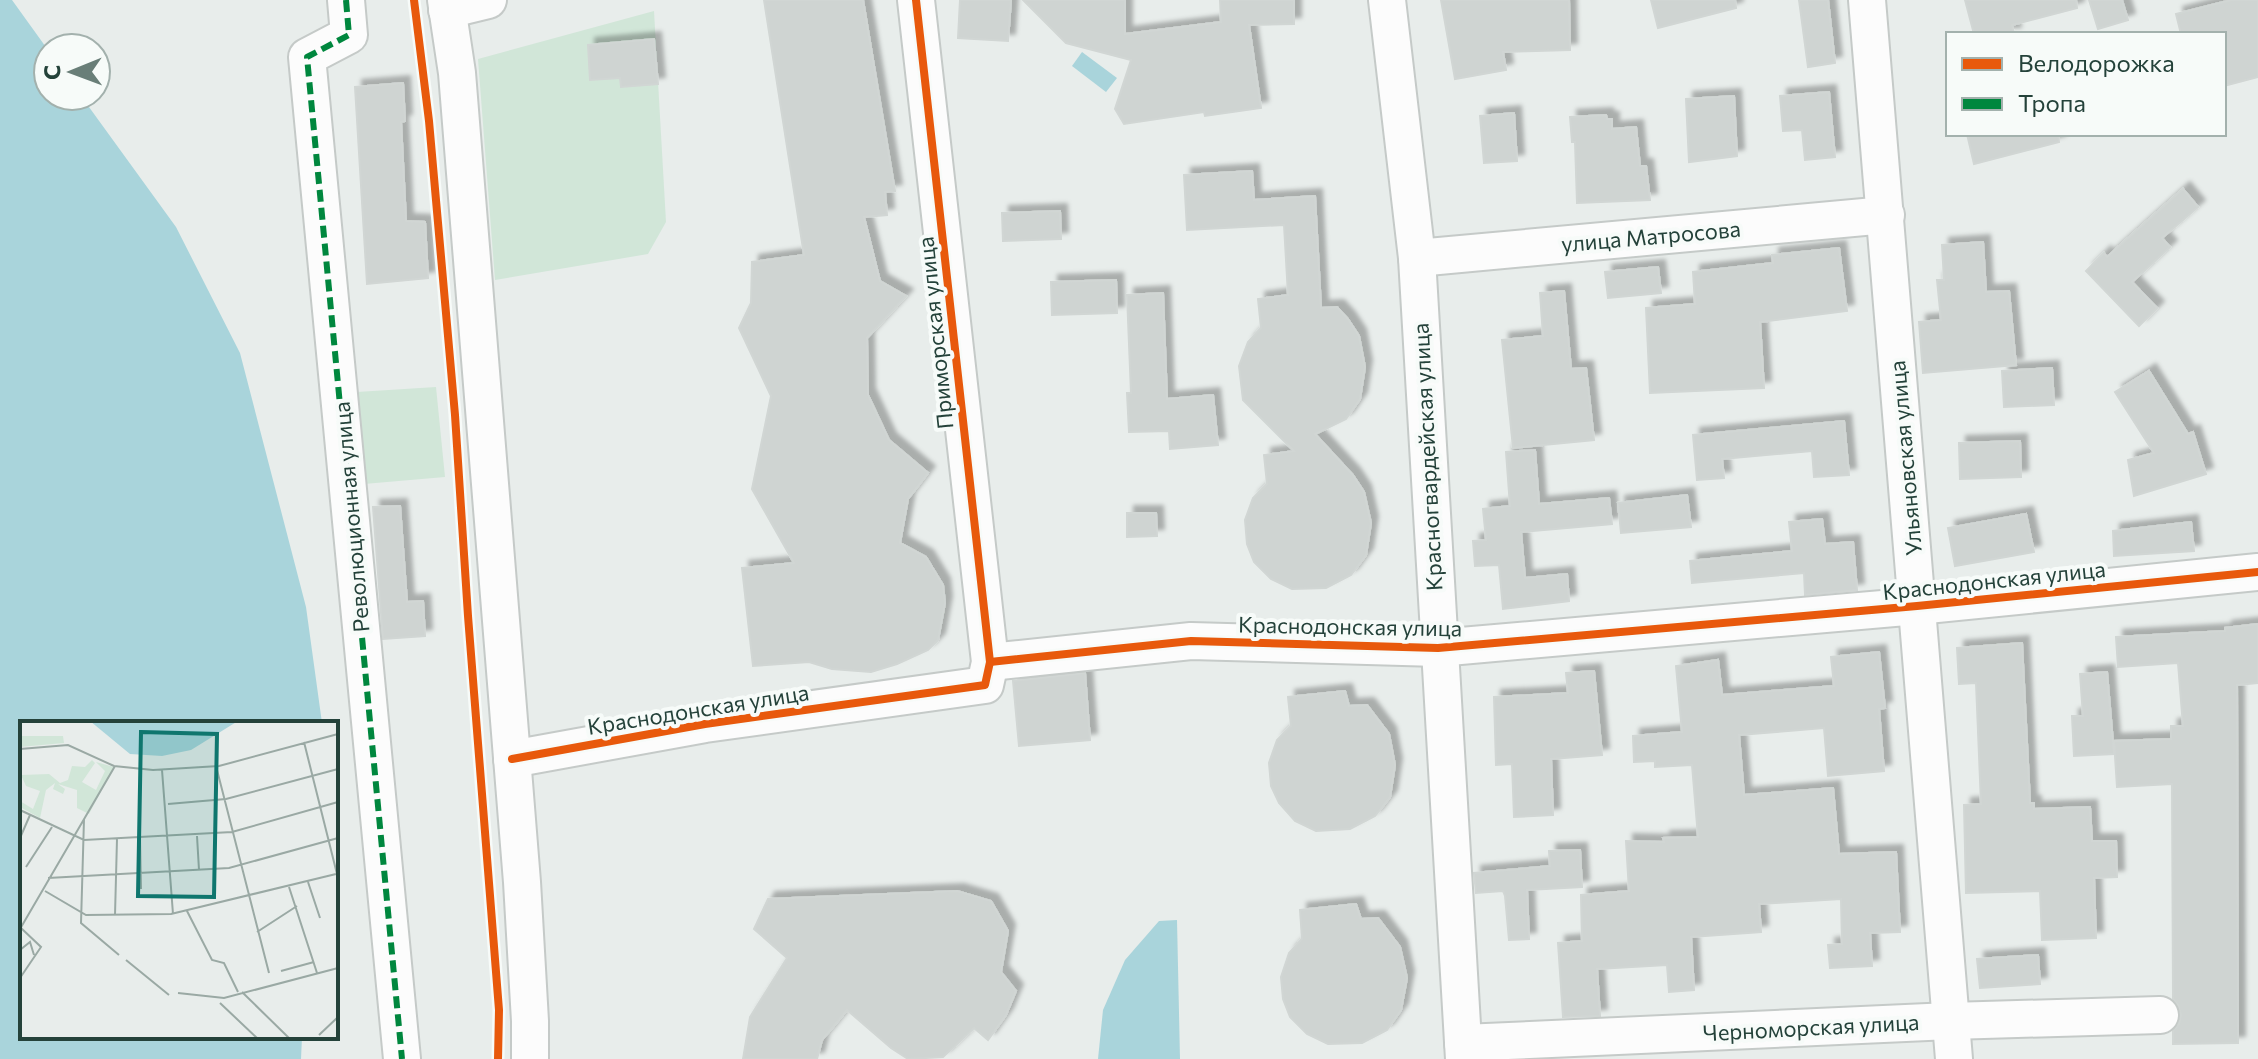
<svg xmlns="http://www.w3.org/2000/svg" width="2258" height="1059" font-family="Commissioner,sans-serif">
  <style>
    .green { fill: #d1e6d8 }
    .water { fill: #a9d4db }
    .building { fill: #cfd4d2; stroke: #d1d6d4; stroke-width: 2; filter: url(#shadow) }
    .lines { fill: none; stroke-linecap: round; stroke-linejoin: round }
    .minor-casing { stroke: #c5cac8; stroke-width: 40 }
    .minor { stroke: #fcfcfc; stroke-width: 36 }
    .quiet { stroke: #00873e; stroke-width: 6; stroke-dasharray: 12 6; stroke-linecap: butt }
    .cycleway-casing { stroke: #f7fbf9; stroke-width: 13 }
    .cycleway { stroke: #e8590c; stroke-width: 8 }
    .labels { text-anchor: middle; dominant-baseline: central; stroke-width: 8; stroke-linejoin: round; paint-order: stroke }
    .street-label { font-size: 22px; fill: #24423a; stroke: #f7fbf9 }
    .inset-road { fill: none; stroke: #9aa9a4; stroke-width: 2 }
    .view { fill: #0f766e; fill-opacity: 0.15; stroke: #0f766e; stroke-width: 4 }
    .inset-edge { fill: none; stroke: #24423a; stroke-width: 4 }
  </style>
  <defs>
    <filter id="shadow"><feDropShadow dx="7" dy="-7" stdDeviation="2" flood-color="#0004"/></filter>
  </defs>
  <rect width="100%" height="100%" fill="#e8edeb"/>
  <!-- green -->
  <g class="green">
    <polygon points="654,11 666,222 648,254 495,280 478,59"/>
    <polygon points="436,387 445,477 364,484 357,392"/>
  </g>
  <!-- water -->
  <g class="water">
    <polygon points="0,0 12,0 48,50 48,96 81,96 176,227 240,353 306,607 322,723 22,723 22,1037 302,1037 301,1059 0,1059"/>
    <polygon points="1082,52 1117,78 1106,92 1072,66"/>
    <polygon points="1177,920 1180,1059 1098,1059 1103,1010 1125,960 1159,921"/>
  </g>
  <!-- building -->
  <g class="building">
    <polygon points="764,0 863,0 895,191 885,192 887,215 864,217 880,281 906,296 867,338 868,395 889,440 928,473 908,499 900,543 926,557 943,585 945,603 938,640 928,650 897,664 871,672 832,669 809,662 753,666 742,568 794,563 752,489 771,396 739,328 751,303 752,262 804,255"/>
    <polygon points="960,0 1011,0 1008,41 958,38"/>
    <polygon points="1023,0 1125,0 1125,34 1221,22 1220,0 1294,0 1294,24 1249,25 1261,108 1205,116 1204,112 1124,124 1115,109 1131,60 1066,43"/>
    <polygon points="1441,0 1569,0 1570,50 1503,52 1506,70 1455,79"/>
    <polygon points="1651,0 1735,0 1736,8 1658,28"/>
    <polygon points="1799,0 1828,0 1835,63 1808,67"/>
    <polygon points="1965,0 2076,0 2077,8 2012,25 2014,34 1974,34"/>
    <polygon points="2089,0 2122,0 2128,20 2098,29"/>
    <polygon points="2231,0 2258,0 2258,77 2224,86 2224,34 2181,34 2176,14"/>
    <polygon points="654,39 658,84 621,87 620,78 590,80 588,45"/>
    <polygon points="403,83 405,121 401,122 406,221 425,222 428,278 367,284 355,87"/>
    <polygon points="1829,92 1835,157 1805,160 1802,130 1783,131 1780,96"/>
    <polygon points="1734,96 1737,156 1689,162 1686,99"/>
    <polygon points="1514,113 1517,161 1484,163 1480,116"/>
    <polygon points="1606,115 1607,119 1612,119 1612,129 1636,127 1640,166 1646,166 1650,200 1577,203 1575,142 1572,142 1570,117"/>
    <polygon points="1967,134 2058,134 2059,142 1974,164"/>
    <polygon points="1252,171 1254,200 1315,196 1321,308 1337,307 1348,319 1359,336 1365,367 1360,399 1346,419 1315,434 1353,475 1364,492 1371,523 1366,555 1351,575 1326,588 1292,589 1271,579 1254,562 1247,544 1245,520 1253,498 1267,484 1264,455 1294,451 1243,400 1239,366 1248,342 1261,328 1258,299 1288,295 1284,225 1187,230 1184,175"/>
    <polygon points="2183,189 2198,207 2162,238 2170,247 2132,282 2157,308 2139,326 2086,271 2104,253 2107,257"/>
    <polygon points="1060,211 1061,239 1003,241 1002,213"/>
    <polygon points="1983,242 1986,292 2009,291 2016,365 1923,373 1919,322 1941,320 1937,280 1944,280 1942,245"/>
    <polygon points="1839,248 1847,311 1760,322 1764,388 1650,393 1646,308 1695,304 1693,272 1773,263 1772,255"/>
    <polygon points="1658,267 1661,293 1608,298 1605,272"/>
    <polygon points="1116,280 1117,313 1052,315 1051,282"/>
    <polygon points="1564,291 1571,369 1586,368 1594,440 1513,448 1502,340 1543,336 1540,293"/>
    <polygon points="1163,293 1167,399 1213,395 1218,445 1170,449 1169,431 1129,432 1127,393 1131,393 1127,295"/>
    <polygon points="2052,368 2054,405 2004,407 2002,371"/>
    <polygon points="2149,371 2188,434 2193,432 2206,474 2134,496 2128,460 2154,453 2115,392"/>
    <polygon points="1844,421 1849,475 1814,477 1812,451 1722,459 1724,478 1697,480 1693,435"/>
    <polygon points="2020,441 2021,477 1960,479 1959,443"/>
    <polygon points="1535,450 1539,504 1609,498 1612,524 1521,532 1525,578 1567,574 1569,601 1503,609 1499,565 1475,566 1473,541 1486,540 1483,509 1510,506 1506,452"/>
    <polygon points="1687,495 1691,527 1621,533 1618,503"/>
    <polygon points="400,506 407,602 423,601 425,636 383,639 373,507"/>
    <polygon points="1127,513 1156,513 1157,536 1127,537"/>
    <polygon points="2026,514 2034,552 1955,566 1948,528"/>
    <polygon points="1822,519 1825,544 1853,542 1857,590 1805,595 1804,573 1692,583 1690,561 1792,551 1789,522"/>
    <polygon points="2191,522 2194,551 2114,556 2113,531"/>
    <polygon points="2258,624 2258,683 2237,685 2238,1043 2173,1044 2173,1031 2179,1024 2181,1015 2178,1005 2173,999 2172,784 2117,787 2114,741 2171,739 2171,726 2183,726 2178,663 2118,667 2116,637 2225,631 2225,628"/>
    <polygon points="2022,643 2030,803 2034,803 2034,809 2090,807 2092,841 2116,841 2117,877 2094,878 2096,938 2042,940 2040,891 1966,893 1964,805 1981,804 1976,683 1959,684 1957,648"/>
    <polygon points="1879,652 1885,708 1879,709 1884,771 1828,776 1824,728 1739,735 1744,795 1833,788 1839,854 1896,852 1900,932 1870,933 1872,966 1830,968 1828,945 1842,944 1841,899 1759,904 1761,932 1691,937 1694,990 1669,992 1667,965 1597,969 1600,1016 1563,1017 1558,943 1582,941 1581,895 1629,891 1626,841 1664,842 1663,838 1698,837 1692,765 1655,767 1655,761 1634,762 1633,736 1682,732 1676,666 1718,660 1722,695 1834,686 1831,657"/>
    <polygon points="1594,671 1602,755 1551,759 1553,815 1514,817 1512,764 1496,765 1494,697 1568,693 1566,673"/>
    <polygon points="2107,672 2114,754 2074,756 2072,716 2083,716 2080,674"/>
    <polygon points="1085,673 1090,740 1019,746 1013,681"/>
    <polygon points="1345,691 1349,706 1367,705 1389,734 1395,765 1390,797 1375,816 1350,829 1316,831 1295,821 1279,803 1271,786 1269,763 1277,740 1291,726 1288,697"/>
    <polygon points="1580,850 1582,887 1527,890 1529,939 1509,940 1505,896 1503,891 1476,893 1474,873 1550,866 1549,851"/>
    <polygon points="957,891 991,901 1008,931 1001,972 1016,991 1006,1015 988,1040 974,1028 943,1057 908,1059 891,1048 847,1010 822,1040 817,1059 743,1059 750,1017 787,958 754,929 768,899"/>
    <polygon points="1356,904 1361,919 1378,918 1400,947 1407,978 1401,1010 1387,1030 1362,1043 1328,1044 1307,1034 1290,1017 1283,999 1281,977 1289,953 1302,939 1300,910"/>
    <polygon points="2038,955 2040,984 1980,988 1977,959"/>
  </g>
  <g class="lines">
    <!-- minor casing -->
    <g class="minor-casing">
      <g id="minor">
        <polyline points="346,0 349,35 307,57 402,1059"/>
        <polyline points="446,0 457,73 522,882 530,1021 530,1059"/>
        <polyline points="1387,0 1417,258 1464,1059"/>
        <polyline points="1867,0 1954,1059"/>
        <polyline points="447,10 488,0"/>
        <polyline points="1417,258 1886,215"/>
        <polyline points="990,662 1191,641 1438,648 1917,606 2258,572"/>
        <polyline points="512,759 705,724 985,685 990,662 916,0"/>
        <polyline points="1463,1043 1950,1021 2160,1015"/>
      </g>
    </g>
    <!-- minor -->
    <use href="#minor" class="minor"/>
    <!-- quiet -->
    <polyline class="quiet" points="346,0 349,35 307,57 402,1059"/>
    <!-- cycleway casing -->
    <g class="cycleway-casing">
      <g id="cycleway">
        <polyline points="414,0 429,121 455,415 468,616 499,1010 498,1059"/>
        <polyline points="990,662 1191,641 1438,648 1917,606 2258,572"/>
        <polyline points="512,759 705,724 985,685 990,662 916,0"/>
      </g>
    </g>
    <!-- cycleway -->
    <use href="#cycleway" class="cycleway"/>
  </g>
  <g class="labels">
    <!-- street labels -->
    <g class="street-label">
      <text transform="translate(1651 236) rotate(-5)">улица Матросова</text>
      <text transform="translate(935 333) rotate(-96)">Приморская улица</text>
      <text transform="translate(1427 457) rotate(-93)">Красногвардейская улица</text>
      <text transform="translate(1905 458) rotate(-95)">Ульяновская улица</text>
      <text transform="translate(351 517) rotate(-95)">Революционная улица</text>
      <text transform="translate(1994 580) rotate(-6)">Краснодонская улица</text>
      <text transform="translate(1350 626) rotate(1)">Краснодонская улица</text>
      <text transform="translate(698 709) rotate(-9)">Краснодонская улица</text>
      <text transform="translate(1811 1027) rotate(-3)">Черноморская улица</text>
    </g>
  </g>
  <!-- overview -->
  <g transform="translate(20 721)">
    <rect width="318" height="318" fill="#e8edeb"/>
    <path d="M0 15H43L44 22 0 26ZM72 39 75 42 62 61 76 69 85 50 76 41 94 46 69 93 57 87V69L38 63 45 68 43 73 33 68 35 62 26 69 20 97 0 86V80L13 88 20 70 6 65 1 54 29 53 40 62 48 59 52 45 65 46Z" fill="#d1e6d8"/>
    <path d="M70 0H218L171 29 142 35 110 33Z" fill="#a9d4db"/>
    <path class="inset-road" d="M284 21 318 157M0 28 48 24 94 45 133 49 199 45 318 13M196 45 249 252M142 49 153 193M148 83 206 78 318 48M0 89 64 119 212 111 318 81M64 98 61 202 99 234M177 115 179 149M0 117 10 94M120 117 121 168M6 146 32 106M28 157 209 147 318 117M288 161 300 197M269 166 297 252M25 170 66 194 151 193 316 153M167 190 192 239 204 242 218 271M95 194 97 118M0 208 95 45M237 211 277 185M0 229 10 221 14 234M106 239 149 274M261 250 294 241M0 257 21 226 1 207M222 271 270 318M158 272 204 277 318 247M200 282 238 318M299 314 318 296"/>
    <path class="view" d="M121 11 197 13 194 176 118 175Z"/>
    <rect width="318" height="318" class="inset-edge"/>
  </g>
  <!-- legend -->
  <rect x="1946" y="32" width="280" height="104" fill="#f7fbf9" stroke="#a3b1ad" stroke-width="2"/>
  <rect x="1962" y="58" width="40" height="12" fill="#e8590c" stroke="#a3b1ad" stroke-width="2"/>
  <text x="2018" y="72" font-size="24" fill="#24423a">Велодорожка</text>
  <rect x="1962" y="98" width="40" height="12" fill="#00873e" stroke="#a3b1ad" stroke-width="2"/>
  <text x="2018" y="112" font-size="24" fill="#24423a">Тропа</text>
  <!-- north arrow -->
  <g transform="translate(72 72) rotate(269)"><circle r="38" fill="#f7fbf9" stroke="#a3b1ad" stroke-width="2"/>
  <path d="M0-6L14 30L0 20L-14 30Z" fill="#697e78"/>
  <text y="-12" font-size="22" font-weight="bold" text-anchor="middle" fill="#24423a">С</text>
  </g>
</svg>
